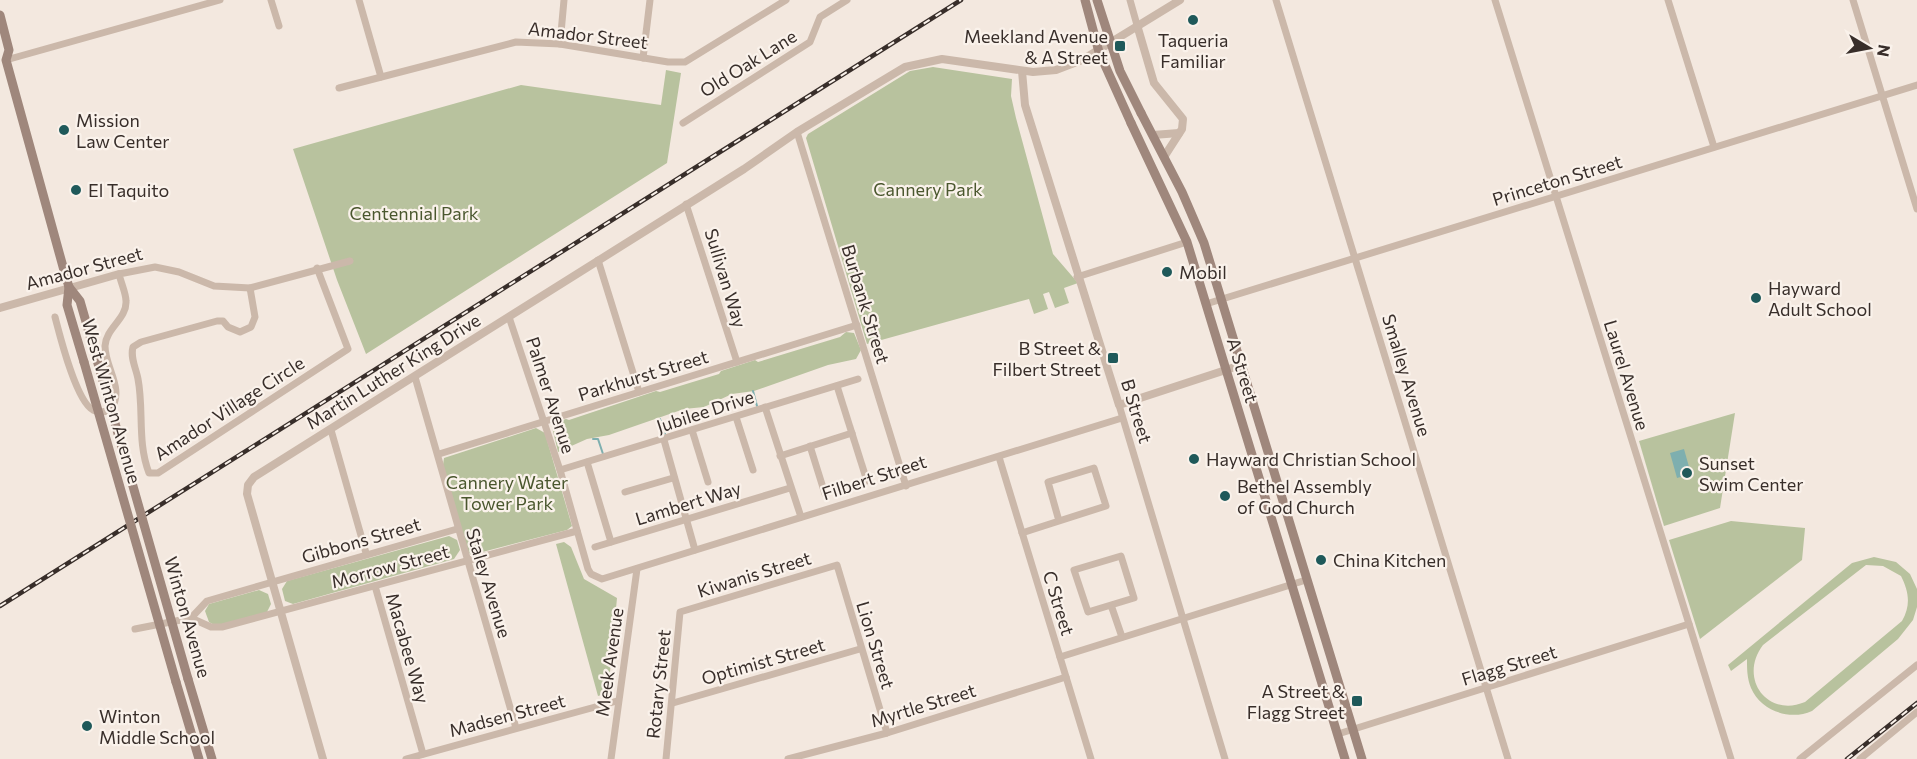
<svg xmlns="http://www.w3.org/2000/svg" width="1917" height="759" font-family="Commissioner,sans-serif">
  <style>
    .green { fill: #b8c29e; fill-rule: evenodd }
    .water { fill: #7eafaf }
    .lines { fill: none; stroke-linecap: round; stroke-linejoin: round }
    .stream { stroke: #7eafaf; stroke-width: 2 }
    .minor { stroke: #cbb8aa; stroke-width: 7 }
    .tertiary { stroke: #cbb8aa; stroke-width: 8 }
    .secondary { stroke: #9f877c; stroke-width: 9 }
    .rail-casing { stroke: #382e2a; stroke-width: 4.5 }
    .rail { stroke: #faf2eb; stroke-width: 2; stroke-dasharray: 7; stroke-linecap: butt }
    .secondary-bridge { stroke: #9f877c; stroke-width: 9 }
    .poi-dot { fill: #1f595a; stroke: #faf2eb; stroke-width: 2 }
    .labels { text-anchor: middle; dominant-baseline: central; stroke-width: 4.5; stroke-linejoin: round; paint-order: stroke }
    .street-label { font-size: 18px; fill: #382e2a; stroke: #faf2eb }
    .poi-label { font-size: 18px; fill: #382e2a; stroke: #faf2eb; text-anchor: start }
    .park-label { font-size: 18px; fill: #4a572e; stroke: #faf2eb }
  </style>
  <rect width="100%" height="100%" fill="#f3e8df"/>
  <!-- green -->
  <g class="green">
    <polygon points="933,67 1012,79 1011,96 1016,118 1053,254 1078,283 1064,288 1069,303 1055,308 1049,292 1043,294 1048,309 1034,314 1029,299 867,344 806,138 808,134 910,71"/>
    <polygon points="666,70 681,73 667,163 366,354 337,280 293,149 521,85 661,105"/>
    <polygon points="846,332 854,333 861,350 856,359 828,365 754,391 732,394 704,407 684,409 609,435 587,439 558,452 552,427 556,422 566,419 569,420 656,391 660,392 719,374 721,371 755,360 758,362 840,337"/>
    <polygon points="1735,413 1720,508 1664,526 1639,441"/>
    <polygon points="536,428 545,433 572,526 567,530 471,555 467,550 443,465 444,458"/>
    <polygon points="1731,521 1805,528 1802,560 1700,639 1669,540"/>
    <polygon points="449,536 457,540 460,550 454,559 293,604 285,601 282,589 287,581"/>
    <polygon points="564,542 571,547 584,579 617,598 608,693 598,696 556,544"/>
    <path d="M1874 557 1896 562 1910 574 1917 589V607L1913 620 1898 639 1812 711C1790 721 1761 711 1751 688 1747 678 1747 669 1747 659L1731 671 1728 665 1852 563ZM1866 565 1883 566 1901 576C1909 592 1911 605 1902 621L1805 702C1767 718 1738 678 1763 645Z"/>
    <polygon points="259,590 268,594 271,604 267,612 216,626 209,622 205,611 209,604"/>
  </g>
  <!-- water -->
  <polygon class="water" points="1684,449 1691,474 1677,478 1670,453"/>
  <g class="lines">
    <!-- stream -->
    <g class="stream">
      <polyline points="753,391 757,406"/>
      <polyline points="660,419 665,434"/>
      <polyline points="593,439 598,439 603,454"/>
    </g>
    <!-- minor -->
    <g class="minor">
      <polyline points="271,0 279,26"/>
      <polyline points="359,0 381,77"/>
      <polyline points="1130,0 1137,25"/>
      <polyline points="1276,0 1508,759"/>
      <polyline points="1495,0 1731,759"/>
      <polyline points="1668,0 1714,147"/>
      <polyline points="1853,0 1917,209"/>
      <polyline points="560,44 564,0"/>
      <polyline points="643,58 650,0"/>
      <polyline points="6,60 220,0"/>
      <polyline points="339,88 516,42 560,44 668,62 685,62 786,0"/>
      <polyline points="683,123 810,42 820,17 847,0"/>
      <polyline points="797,132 906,486"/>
      <polyline points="686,204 737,362"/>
      <polyline points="598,260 639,392"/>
      <polyline points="1077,277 1187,242"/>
      <path d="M250 288 255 317 251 327 240 332 228 327 223 321H217L141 342 133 347C130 358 136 368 138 379 144 410 137 442 149 473H158L348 349 317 268"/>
      <polyline points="1206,304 1917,85"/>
      <path d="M55 317C60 336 76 401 93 410 99 413 106 412 111 409 125 389 105 368 105 346 106 328 127 319 126 301 126 293 121 283 119 274L155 267 179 272 214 286 250 288 350 261"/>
      <polyline points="509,317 560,470 588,569 591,574 602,579 1122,418"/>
      <polyline points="415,377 516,728"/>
      <polyline points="837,386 867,481"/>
      <polyline points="1119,405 1225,759"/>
      <polyline points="765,407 801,517"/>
      <polyline points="736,417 753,470"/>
      <polyline points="331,430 366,553"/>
      <polyline points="692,430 708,482"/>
      <polyline points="664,440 695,550"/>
      <polyline points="810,446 825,494"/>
      <polyline points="439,454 857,325"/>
      <polyline points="780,456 852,433"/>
      <polyline points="999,457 1091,759"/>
      <polyline points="587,462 611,542"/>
      <polyline points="560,470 858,379"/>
      <polyline points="625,492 673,478"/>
      <polyline points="1022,533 1031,530 1106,506 1094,468 1048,482 1059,521"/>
      <polyline points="595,547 790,488"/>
      <polyline points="375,586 423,754"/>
      <polyline points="1111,605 1088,612 1074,570 1121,556 1134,598 1111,605 1122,637"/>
      <polyline points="191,618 211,627 222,627 577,531"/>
      <polyline points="135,629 191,618 207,601 457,529"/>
      <polyline points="1060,657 1306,580"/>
      <polyline points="673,703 860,649"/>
      <polyline points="1338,734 1689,624"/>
      <polyline points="406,759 617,701"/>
      <polyline points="611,759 637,569"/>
      <polyline points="666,759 680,612 837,565 887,733"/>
      <polyline points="788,759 887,733 1066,677"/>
      <polyline points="1800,759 1917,665"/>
      <polyline points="1860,759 1917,712"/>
    </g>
    <!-- tertiary -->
    <g class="tertiary">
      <polyline points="1137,25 1154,83 1183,119 1182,129 1164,157"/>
      <polyline points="1022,71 1025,105 1119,405 1241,365"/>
      <polyline points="1153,135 1179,133"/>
      <polyline points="0,308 119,274"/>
      <polyline points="323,759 247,494 248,485 254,477 744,169 797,132 905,67 942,59 1033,72 1056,70 1082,60 1180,0"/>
    </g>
    <!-- secondary -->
    <g class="secondary">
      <polyline points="0,15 9,50 6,60 65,274 69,287 80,301 97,360"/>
      <polyline points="1141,113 1182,192 1204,243 1362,759"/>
      <polyline points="1131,123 1187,242 1345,759"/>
      <polyline points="69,287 67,305 84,362"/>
      <polyline points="188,679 212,759"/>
      <polyline points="176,682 199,759"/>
    </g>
    <!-- rail casing -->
    <g class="rail-casing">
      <g id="rail">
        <polyline points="0,606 961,0"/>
        <polyline points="1847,759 1917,703"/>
      </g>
    </g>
    <!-- rail -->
    <use href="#rail" class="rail"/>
    <!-- secondary-bridge -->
    <g class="secondary-bridge">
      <polyline points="1085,0 1099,52 1131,123"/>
      <polyline points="1097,0 1120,71 1141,113"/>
      <polyline points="97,360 188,679"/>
      <polyline points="84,362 176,682"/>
    </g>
  </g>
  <!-- markers -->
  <g class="poi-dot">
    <circle cx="1193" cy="20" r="6"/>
    <rect x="1114" y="40" width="12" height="12" rx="3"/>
    <circle cx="64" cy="130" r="6"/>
    <circle cx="76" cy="190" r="6"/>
    <circle cx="1167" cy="272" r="6"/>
    <circle cx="1756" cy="298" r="6"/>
    <rect x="1107" y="352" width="12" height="12" rx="3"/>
    <circle cx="1194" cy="459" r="6"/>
    <circle cx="1687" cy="473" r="6"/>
    <circle cx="1225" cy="496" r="6"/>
    <circle cx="1321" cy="560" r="6"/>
    <rect x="1351" y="695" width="12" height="12" rx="3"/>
    <circle cx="87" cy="726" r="6"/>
  </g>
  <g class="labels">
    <!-- street labels -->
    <g class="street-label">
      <text transform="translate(588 35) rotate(7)">Amador Street</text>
      <text transform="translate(748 63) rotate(-32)">Old Oak Lane</text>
      <text transform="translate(1557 180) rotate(-17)">Princeton Street</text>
      <text transform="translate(84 268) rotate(-15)">Amador Street</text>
      <text transform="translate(726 278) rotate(73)">Sullivan Way</text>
      <text transform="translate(866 304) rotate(73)">Burbank Street</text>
      <text transform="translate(1243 370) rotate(73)">A Street</text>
      <text transform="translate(393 371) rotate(-32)">Martin Luther King Drive</text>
      <text transform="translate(643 375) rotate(-17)">Parkhurst Street</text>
      <text transform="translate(1407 375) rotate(73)">Smalley Avenue</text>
      <text transform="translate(1627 375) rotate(73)">Laurel Avenue</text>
      <text transform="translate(551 395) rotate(72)">Palmer Avenue</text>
      <text transform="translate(112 401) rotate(74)">West Winton Avenue</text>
      <text transform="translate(229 408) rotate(-33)">Amador Village Circle</text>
      <text transform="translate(705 411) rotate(-18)">Jubilee Drive</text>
      <text transform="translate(1137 411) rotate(73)">B Street</text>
      <text transform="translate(874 477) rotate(-18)">Filbert Street</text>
      <text transform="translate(688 503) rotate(-17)">Lambert Way</text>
      <text transform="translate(361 540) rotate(-16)">Gibbons Street</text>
      <text transform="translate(390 566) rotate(-15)">Morrow Street</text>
      <text transform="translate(754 574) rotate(-17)">Kiwanis Street</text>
      <text transform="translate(489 583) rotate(73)">Staley Avenue</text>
      <text transform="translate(1059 603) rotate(73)">C Street</text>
      <text transform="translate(188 617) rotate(74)">Winton Avenue</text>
      <text transform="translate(876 645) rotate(73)">Lion Street</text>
      <text transform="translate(408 648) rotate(74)">Macabee Way</text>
      <text transform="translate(763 661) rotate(-16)">Optimist Street</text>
      <text transform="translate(609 662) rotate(-82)">Meek Avenue</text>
      <text transform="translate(1509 665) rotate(-17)">Flagg Street</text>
      <text transform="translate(658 684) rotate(-84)">Rotary Street</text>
      <text transform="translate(923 705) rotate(-17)">Myrtle Street</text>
      <text transform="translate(507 715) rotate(-15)">Madsen Street</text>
    </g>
    <!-- poi labels -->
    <g class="poi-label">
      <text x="1108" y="36" text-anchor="end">Meekland Avenue<tspan x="1108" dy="21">&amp; A Street</tspan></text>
      <text x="1193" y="40" text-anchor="middle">Taqueria<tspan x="1193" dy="21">Familiar</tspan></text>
      <text x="76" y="120">Mission<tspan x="76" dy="21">Law Center</tspan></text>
      <text x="88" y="190">El Taquito</text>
      <text x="1179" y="272">Mobil</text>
      <text x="1768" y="288">Hayward<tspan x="1768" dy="21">Adult School</tspan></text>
      <text x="1101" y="348" text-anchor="end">B Street &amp;<tspan x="1101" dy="21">Filbert Street</tspan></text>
      <text x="1206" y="459">Hayward Christian School</text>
      <text x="1699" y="463">Sunset<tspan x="1699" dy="21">Swim Center</tspan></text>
      <text x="1237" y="486">Bethel Assembly<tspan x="1237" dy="21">of God Church</tspan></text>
      <text x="1333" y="560">China Kitchen</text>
      <text x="1345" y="691" text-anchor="end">A Street &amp;<tspan x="1345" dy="21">Flagg Street</tspan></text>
      <text x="99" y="716">Winton<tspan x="99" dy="21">Middle School</tspan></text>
    </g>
    <!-- park labels -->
    <g class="park-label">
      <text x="928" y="189">Cannery Park</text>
      <text x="414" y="213">Centennial Park</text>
      <text x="507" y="482">Cannery Water<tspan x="507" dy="21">Tower Park</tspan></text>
    </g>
  </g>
  <!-- north arrow -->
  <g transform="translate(1869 48) rotate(100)" stroke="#faf2eb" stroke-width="4.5" paint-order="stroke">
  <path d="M0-4.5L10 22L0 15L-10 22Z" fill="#382e2a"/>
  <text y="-9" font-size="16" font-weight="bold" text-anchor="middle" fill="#382e2a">N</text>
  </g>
</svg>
